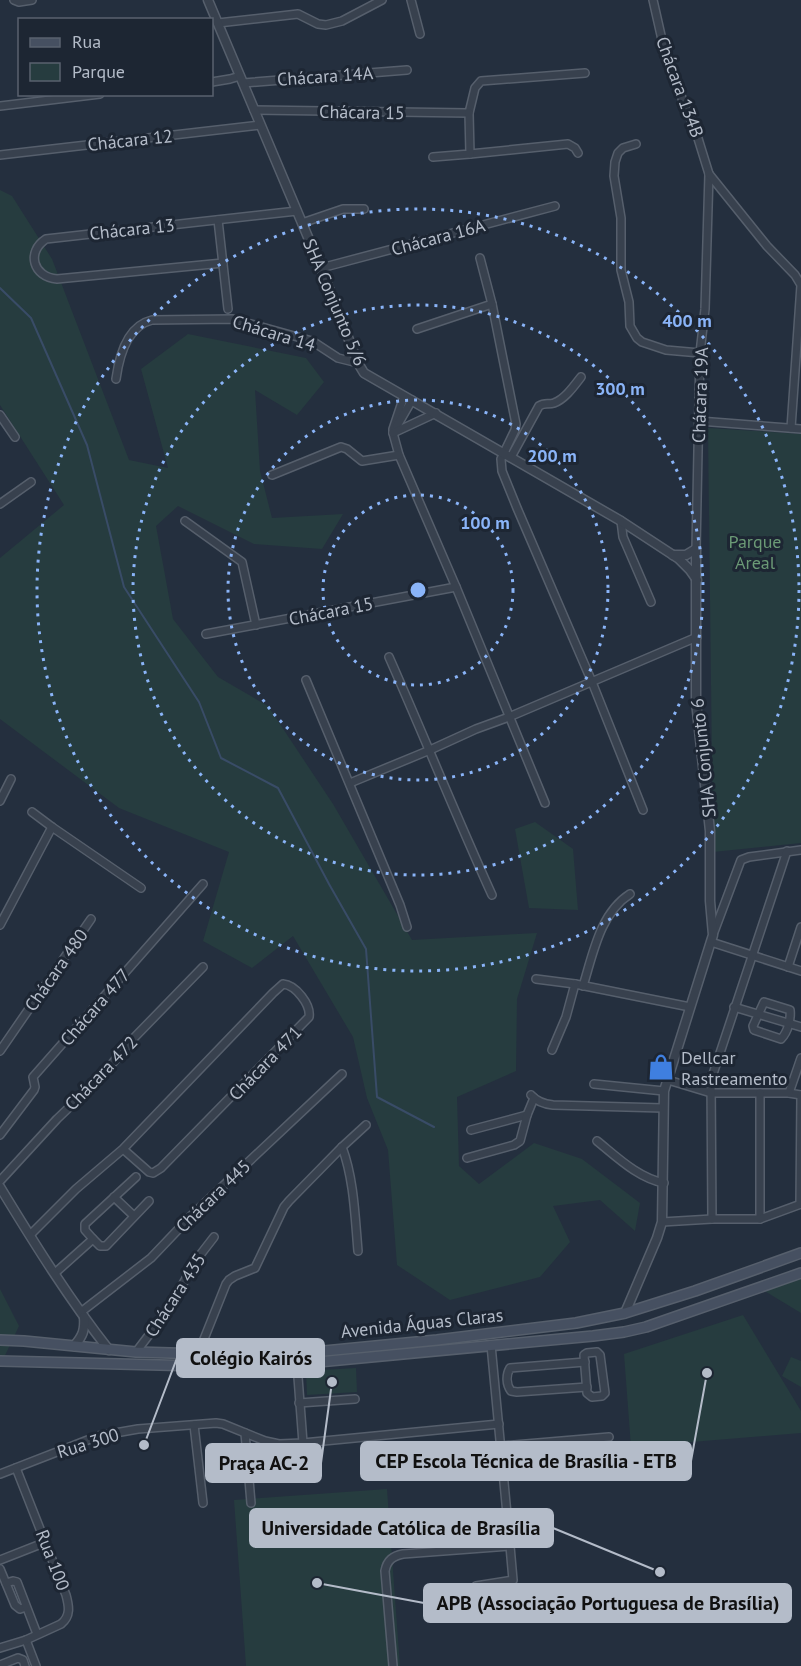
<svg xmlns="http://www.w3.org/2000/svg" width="801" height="1666" font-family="'PT Sans',sans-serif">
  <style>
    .green { fill: #263c3f }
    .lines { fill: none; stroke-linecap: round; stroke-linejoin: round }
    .stream { stroke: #394c67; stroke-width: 2 }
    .minor-casing { stroke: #565f6c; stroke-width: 10 }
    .tertiary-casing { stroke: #565f6c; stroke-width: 11 }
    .secondary-casing { stroke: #565f6c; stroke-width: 12 }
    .minor { stroke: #38414e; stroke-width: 7 }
    .tertiary { stroke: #38414e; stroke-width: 8 }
    .secondary { stroke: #465061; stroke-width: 9 }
    .ring { fill: none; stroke: #8ab4f8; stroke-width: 3; stroke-dasharray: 3 6 }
    .labels { text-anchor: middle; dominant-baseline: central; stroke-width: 6; stroke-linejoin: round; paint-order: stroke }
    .street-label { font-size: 18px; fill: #b4bcc9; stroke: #1d2633 }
    .park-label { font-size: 18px; fill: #6b9a76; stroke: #1d2633 }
    .poi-label { font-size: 18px; fill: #b4bcc9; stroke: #1d2633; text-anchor: start }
    .centre { fill: #8ab4f8; stroke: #1d2633; stroke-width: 3 }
    .ring-label { font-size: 18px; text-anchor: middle; font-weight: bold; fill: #8ab4f8; stroke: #1d2633; stroke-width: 6; stroke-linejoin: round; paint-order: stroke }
    .leader { fill: none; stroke: #b4bcc9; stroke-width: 2 }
    .callout-dot { fill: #b4bcc9; stroke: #1d2633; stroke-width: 2 }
    .callout { fill: #b4bcc9; stroke: #b4bcc9; stroke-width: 2 }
    .callout-label { font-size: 20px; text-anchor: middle; font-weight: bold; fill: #111 }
  </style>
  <rect width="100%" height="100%" fill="#242f3e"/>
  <!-- green -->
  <g class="green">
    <polygon points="0,190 12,196 52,259 129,460 168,468 141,369 188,334 306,358 324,382 297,415 255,390 260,471 272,518 343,514 322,549 254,544 178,506 156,526 173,619 218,677 268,706 333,804 412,940 537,933 517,999 516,1071 457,1097 459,1166 479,1184 534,1143 582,1159 640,1203 635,1231 600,1200 553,1206 570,1242 540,1277 450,1300 397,1265 388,1150 367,1098 353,1037 293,936 252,968 203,941 229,852 119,808 0,719 0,558 64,505 0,405"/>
    <polygon points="708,428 801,434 801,843 713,852"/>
    <polygon points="535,822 573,849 578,910 529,908 515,829"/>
    <polygon points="801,1276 801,1313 763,1290"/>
    <polygon points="0,1289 19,1326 0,1366"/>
    <polygon points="743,1315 801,1411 801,1433 631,1447 624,1354"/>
    <polygon points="791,1357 801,1361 801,1387 782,1376"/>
    <polygon points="356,1368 357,1392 307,1395 306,1371"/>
    <polygon points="387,1489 400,1666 246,1666 234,1500"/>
  </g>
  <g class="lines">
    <!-- stream -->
    <polyline class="stream" points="0,288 31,318 87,445 124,587 199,702 221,758 278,788 329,884 366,949 377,1097 434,1127"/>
    <!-- minor casing -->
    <g class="minor-casing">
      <g id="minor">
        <polyline points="14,0 19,2 32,0"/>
        <polyline points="411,0 420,34"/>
        <polyline points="653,0 665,53 672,74 696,132 709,174 705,309 700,353 696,549"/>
        <polyline points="218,23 298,14 318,24 326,25 342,21 382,0"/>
        <polyline points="212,82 230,79 240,76"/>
        <polyline points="243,83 407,70"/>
        <polyline points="0,106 100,94"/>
        <polyline points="254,110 469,113 475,88 481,81 585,73"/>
        <polyline points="636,144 623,148 618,153 615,162 614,176 621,218 621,270 629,302 630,326 637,338 642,342 666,350 700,353"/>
        <polyline points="470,154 568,144 575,148 578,153"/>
        <polyline points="0,155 260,125"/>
        <polyline points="433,157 470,154 469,113"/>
        <polyline points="709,174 767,246 795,275 801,285 791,428"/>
        <polyline points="218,220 228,309"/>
        <polyline points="302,223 343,209 364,209"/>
        <polyline points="480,258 492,304 516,424 515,430 501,459 502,471 517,508 592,682 643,810"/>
        <path d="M223 263 57 279C33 277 26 252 46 239L297 211"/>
        <polyline points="321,268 555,206"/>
        <polyline points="417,329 492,304"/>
        <path d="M116 379C119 357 127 326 152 320L233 319 312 341 338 358 358 363"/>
        <polyline points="404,396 393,429 393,433 399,455 456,587 545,803"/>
        <polyline points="0,415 15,437"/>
        <polyline points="699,421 801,429"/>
        <polyline points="397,426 412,400"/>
        <polyline points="393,433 436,413"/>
        <path d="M511 457 539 406C545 402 548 405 554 403 565 399 574 386 581 377"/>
        <polyline points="272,475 341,447 347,449 362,461 399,455"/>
        <polyline points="0,504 31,482"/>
        <polyline points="185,521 242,562 256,625"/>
        <polyline points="621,521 623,537 651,602"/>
        <polyline points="206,634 456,587"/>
        <path d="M389 657C424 736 456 816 492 895"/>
        <polyline points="306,680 400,905 407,927"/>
        <polyline points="350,783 430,750 476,729 509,717 697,637"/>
        <polyline points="0,801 11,779"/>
        <polyline points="32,812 52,827"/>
        <polyline points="0,925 52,827 141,888"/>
        <polyline points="714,932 741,860 749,857 801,850"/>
        <polyline points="711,942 801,971"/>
        <polyline points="788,967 801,927"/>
        <polyline points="536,979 575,984 690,1007"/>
        <path d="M583 986C593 954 600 913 630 894"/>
        <path d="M764 1002 790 1010C791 1019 788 1032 781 1039L754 1030 753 1026Z"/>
        <polyline points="734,1007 801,1027"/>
        <polyline points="552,1050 566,1017 575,984"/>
        <polyline points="0,1051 91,919"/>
        <polyline points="801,1058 789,1093 801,1095"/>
        <polyline points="668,1080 711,1093 789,1093"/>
        <polyline points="594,1084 664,1091"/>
        <polyline points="760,1093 760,1219"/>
        <path d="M531 1095C537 1102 544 1104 553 1105L663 1108"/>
        <polyline points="471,1130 527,1115"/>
        <polyline points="0,1135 34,1090 35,1087 33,1077 203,884"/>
        <path d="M597 1141C617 1157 638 1178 664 1183"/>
        <path d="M342 1147C354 1179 355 1217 358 1251"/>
        <polyline points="467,1158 514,1145 520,1141 527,1115 534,1098"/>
        <polyline points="0,1181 57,1119 103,1075 128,1044 203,967"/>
        <polyline points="114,1197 134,1216"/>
        <polyline points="800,1204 801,1095"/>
        <polyline points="712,1219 711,1080 787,851"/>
        <polyline points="662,1222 712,1219 760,1219 801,1204"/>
        <path d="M30 1235 76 1189 123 1149 273 993 283 984C296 985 311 1005 309 1017L161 1168 153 1173 149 1172 123 1149"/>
        <polyline points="93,1239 100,1246 106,1246 149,1201"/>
        <polyline points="55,1273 93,1239 85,1230 85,1224 136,1177"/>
        <polyline points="81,1312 151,1258 191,1216 342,1074"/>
        <polyline points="136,1352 168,1310 197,1259 214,1237"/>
        <polygon points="597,1352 600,1355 605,1393 602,1396 592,1397 587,1393 584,1355 587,1353"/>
        <polyline points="198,1354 226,1284 229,1280 235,1276 255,1268 284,1207 289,1201 342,1147 366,1125"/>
        <path d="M585 1362 510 1368C506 1375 506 1384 511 1391L517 1392 587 1387"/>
        <polyline points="297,1364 303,1443"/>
        <polyline points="299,1403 355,1399"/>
        <polyline points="194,1425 203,1503"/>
        <polyline points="245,1433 251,1503"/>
        <polyline points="501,1446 609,1437"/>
        <polyline points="0,1474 98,1436 138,1429 216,1423 223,1424 265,1441 279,1444 303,1443 499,1424"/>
        <polyline points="0,1560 46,1542"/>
        <polyline points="0,1569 15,1605 20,1609 26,1607"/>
        <polyline points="6,1583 13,1581 17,1582 37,1634"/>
        <polyline points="476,1586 513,1580 510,1546"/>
        <polyline points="26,1640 36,1666"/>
        <path d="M0 1648 26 1640 61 1624C71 1616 69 1606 66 1595L16 1468"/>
        <polyline points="0,1665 18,1658 23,1660 25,1666"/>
        <path d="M393 1666 385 1571C387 1560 393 1556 403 1554L510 1546 491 1345"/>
      </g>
    </g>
    <!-- tertiary casing -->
    <g class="tertiary-casing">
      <g id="tertiary">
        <polyline points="208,0 321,268 358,363 364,373 621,521 679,559 690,570 697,580"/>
        <polyline points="673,555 686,555 696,549"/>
        <path d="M0 1187C34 1243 69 1299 109 1350"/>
        <polyline points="625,1313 657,1238 662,1222 664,1091 713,935 710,901 710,831 696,702 696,549"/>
        <path d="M74 1346C83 1336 85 1330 84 1317"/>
      </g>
    </g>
    <!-- secondary casing -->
    <g class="secondary-casing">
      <g id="secondary">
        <polyline points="0,1340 24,1341 136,1352 239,1355 314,1352 437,1340 576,1323 625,1313 695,1291 801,1253"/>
        <polyline points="0,1361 239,1367 297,1364 593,1336 624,1332 646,1327 801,1273"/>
      </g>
    </g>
    <!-- minor -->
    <use href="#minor" class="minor"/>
    <!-- tertiary -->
    <use href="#tertiary" class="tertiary"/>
    <!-- secondary -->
    <use href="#secondary" class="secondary"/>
  </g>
  <!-- distance rings -->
  <g class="ring">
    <circle cx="418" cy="590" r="95"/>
    <circle cx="418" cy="590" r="190"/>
    <circle cx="418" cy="590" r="285"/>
    <circle cx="418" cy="590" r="381"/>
  </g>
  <!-- icons -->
  <defs>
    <g id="shop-bare" transform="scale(2.07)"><path d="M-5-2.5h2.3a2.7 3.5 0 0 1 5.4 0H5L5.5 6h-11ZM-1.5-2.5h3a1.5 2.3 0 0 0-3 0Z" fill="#3f7fe0" stroke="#1d2633" stroke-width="2.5" paint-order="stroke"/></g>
  </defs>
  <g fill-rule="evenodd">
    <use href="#shop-bare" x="661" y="1067"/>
  </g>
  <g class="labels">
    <!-- street labels -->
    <g class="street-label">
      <text transform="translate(325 76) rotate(-4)">Chácara 14A</text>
      <text transform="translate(680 87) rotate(70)">Chácara 134B</text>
      <text transform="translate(362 112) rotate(1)">Chácara 15</text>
      <text transform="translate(130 140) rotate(-6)">Chácara 12</text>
      <text transform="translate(132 229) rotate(-6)">Chácara 13</text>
      <text transform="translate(438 237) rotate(-15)">Chácara 16A</text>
      <text transform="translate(335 302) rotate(67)">SHA Conjunto 5/6</text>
      <text transform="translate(274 333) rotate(17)">Chácara 14</text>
      <text transform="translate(700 395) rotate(-88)">Chácara 19A</text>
      <text transform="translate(331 611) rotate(-11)">Chácara 15</text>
      <text transform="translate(703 758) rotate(-96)">SHA Conjunto 6</text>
      <text transform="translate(56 970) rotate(-55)">Chácara 480</text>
      <text transform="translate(95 1007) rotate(-49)">Chácara 477</text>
      <text transform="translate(265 1063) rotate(-46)">Chácara 471</text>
      <text transform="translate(101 1073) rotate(-46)">Chácara 472</text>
      <text transform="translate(213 1196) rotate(-44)">Chácara 445</text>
      <text transform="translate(175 1295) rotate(-57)">Chácara 435</text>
      <text transform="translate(422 1323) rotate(-6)">Avenida Águas Claras</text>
      <text transform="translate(88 1443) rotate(-17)">Rua 300</text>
      <text transform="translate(53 1560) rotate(69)">Rua 100</text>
    </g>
    <!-- park labels -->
    <g class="park-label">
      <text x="755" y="541">Parque<tspan x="755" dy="21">Areal</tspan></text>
    </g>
    <!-- poi labels -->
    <g class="poi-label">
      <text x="681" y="1057">Dellcar<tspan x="681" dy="21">Rastreamento</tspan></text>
    </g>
  </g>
  <circle cx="418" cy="590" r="9" class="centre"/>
  <g class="ring-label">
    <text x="687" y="327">400 m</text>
    <text x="620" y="395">300 m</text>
    <text x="552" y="462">200 m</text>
    <text x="485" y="529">100 m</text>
  </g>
  <!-- callouts -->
  <path class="leader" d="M144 1445L177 1358M707 1373L691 1461M332 1382L321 1463M660 1572L553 1528M317 1583L424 1603"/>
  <g class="callout-dot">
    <circle cx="144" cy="1445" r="6"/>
    <circle cx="707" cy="1373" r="6"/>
    <circle cx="332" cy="1382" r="6"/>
    <circle cx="660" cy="1572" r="6"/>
    <circle cx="317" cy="1583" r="6"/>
  </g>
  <g class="callout">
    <rect x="177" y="1339" width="147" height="38" rx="6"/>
    <rect x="361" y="1442" width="330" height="38" rx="6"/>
    <rect x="206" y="1444" width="115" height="38" rx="6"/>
    <rect x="250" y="1509" width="303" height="38" rx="6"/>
    <rect x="424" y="1584" width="367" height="38" rx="6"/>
  </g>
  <g class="callout-label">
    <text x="251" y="1365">Colégio Kairós</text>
    <text x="526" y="1468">CEP Escola Técnica de Brasília - ETB</text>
    <text x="264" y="1470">Praça AC-2</text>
    <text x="401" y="1535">Universidade Católica de Brasília</text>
    <text x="608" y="1610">APB (Associação Portuguesa de Brasília)</text>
  </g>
  <!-- legend -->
  <rect x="18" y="18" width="195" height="78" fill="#1d2633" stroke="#59626f" stroke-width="1.5"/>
  <rect x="30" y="38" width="30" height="9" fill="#465061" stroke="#59626f" stroke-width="1.5"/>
  <text x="72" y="48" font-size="18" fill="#b4bcc9">Rua</text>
  <rect x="30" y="63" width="30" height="18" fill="#263c3f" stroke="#59626f" stroke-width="1.5"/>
  <text x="72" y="78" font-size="18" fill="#b4bcc9">Parque</text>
</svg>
